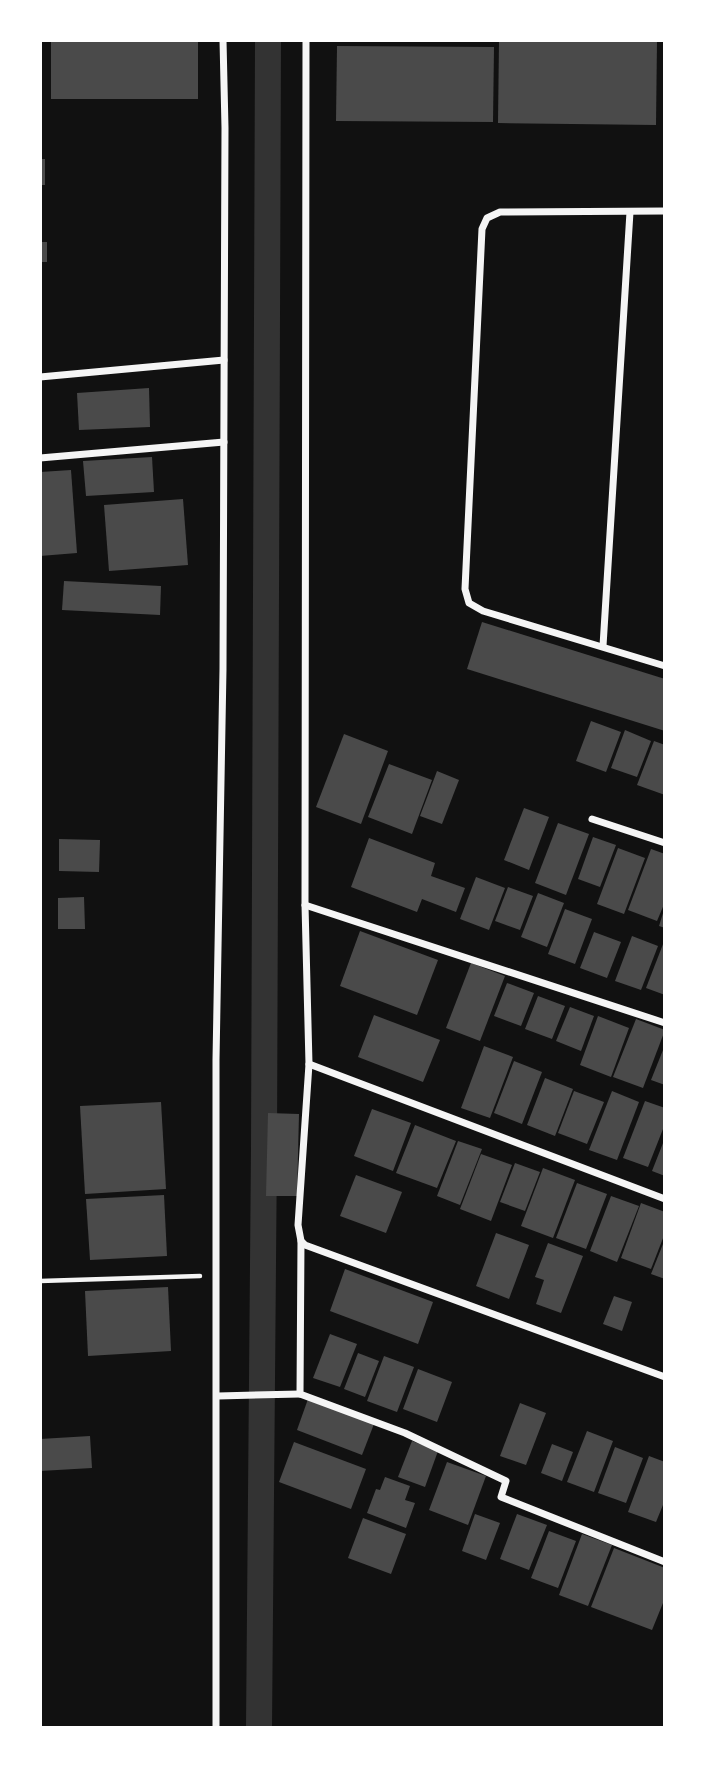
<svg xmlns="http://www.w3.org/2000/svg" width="705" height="1768" font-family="'Zilla Slab',serif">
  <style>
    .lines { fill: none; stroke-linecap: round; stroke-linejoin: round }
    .canal { stroke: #333; stroke-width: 26 }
    .building { fill: #4a4a4a }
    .path { stroke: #f5f5f5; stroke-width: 4.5 }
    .minor { stroke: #f5f5f5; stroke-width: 7 }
  </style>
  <rect width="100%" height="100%" fill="#111"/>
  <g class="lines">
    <!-- canal -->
    <polyline class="canal" points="259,1728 264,1148 268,40"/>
  </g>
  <!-- building -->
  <g class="building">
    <rect x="51" y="40" width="147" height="59"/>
    <polygon points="499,40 657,40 656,125 498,123"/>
    <polygon points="337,46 494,47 493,122 336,121"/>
    <rect x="40" y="159" width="5" height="26"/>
    <rect x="40" y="242" width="7" height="20"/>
    <polygon points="149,388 150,427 79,430 77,393"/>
    <polygon points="152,457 154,492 86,496 83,461"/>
    <polygon points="71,470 77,553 40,556 40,472"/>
    <polygon points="183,499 188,565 109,571 104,505"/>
    <polygon points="64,581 161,586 160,615 62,610"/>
    <polygon points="482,622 665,679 665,731 467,669"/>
    <polygon points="591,721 621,732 606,772 576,761"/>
    <polygon points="625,730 651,741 637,777 611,768"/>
    <polygon points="344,734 388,751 361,824 316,807"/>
    <polygon points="654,741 665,745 665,795 637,785"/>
    <polygon points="389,764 432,780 412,834 368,817"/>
    <polygon points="437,771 459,780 442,824 420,816"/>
    <polygon points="524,808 549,817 529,870 504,860"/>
    <polygon points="558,823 589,834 566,895 535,883"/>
    <polygon points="593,837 616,845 600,887 578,879"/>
    <polygon points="369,838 435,863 431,876 465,888 456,912 422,899 417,912 351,887"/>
    <polygon points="59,839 100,840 99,872 59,871"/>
    <polygon points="618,848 645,858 624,914 597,904"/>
    <polygon points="651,849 665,854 665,902 657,921 628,910"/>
    <polygon points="476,877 505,888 489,930 460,919"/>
    <polygon points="508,887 533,896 520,930 495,921"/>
    <polygon points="538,893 564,903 547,947 521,937"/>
    <polygon points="84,897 85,929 58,929 58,898"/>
    <polygon points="565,909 592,919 575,964 548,954"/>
    <polygon points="664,910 665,910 665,928 659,926"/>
    <polygon points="360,931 438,960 417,1015 340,986"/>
    <polygon points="594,932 621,942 607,978 580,968"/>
    <polygon points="632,936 658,946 641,990 615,981"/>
    <polygon points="665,939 665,995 646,988"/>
    <polygon points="471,963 505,976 480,1041 446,1028"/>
    <polygon points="507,983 534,993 521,1026 494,1016"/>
    <polygon points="538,996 565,1006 552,1039 525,1029"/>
    <polygon points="570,1007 594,1016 581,1051 556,1041"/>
    <polygon points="374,1015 440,1040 423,1082 358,1057"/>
    <polygon points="598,1016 629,1028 611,1077 580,1065"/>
    <polygon points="636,1019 665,1030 643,1088 613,1077"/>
    <polygon points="665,1045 665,1085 651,1080"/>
    <polygon points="484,1046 513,1057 490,1118 461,1108"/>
    <polygon points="514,1061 542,1072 522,1124 494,1113"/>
    <polygon points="545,1078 573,1089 555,1136 527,1125"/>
    <polygon points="574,1091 604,1102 587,1144 558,1133"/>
    <polygon points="612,1091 639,1102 617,1160 589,1150"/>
    <polygon points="645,1101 665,1108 665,1124 648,1167 623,1158"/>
    <polygon points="161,1102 166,1189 85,1194 80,1106"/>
    <polygon points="372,1109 411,1123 393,1171 354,1156"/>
    <polygon points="268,1113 299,1114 297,1196 266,1196"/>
    <polygon points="415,1125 456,1141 437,1188 396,1173"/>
    <polygon points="665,1138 665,1176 652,1171"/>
    <polygon points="458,1141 482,1149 460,1205 437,1196"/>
    <polygon points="481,1154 512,1165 491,1221 460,1209"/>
    <polygon points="515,1163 540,1172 525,1211 500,1202"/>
    <polygon points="543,1168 575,1180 553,1238 521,1226"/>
    <polygon points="356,1175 402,1192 386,1233 340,1216"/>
    <polygon points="577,1183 607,1194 586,1249 556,1238"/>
    <polygon points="164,1195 167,1256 90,1260 86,1199"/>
    <polygon points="611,1196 639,1206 617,1262 590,1251"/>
    <polygon points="641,1203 665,1212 665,1233 651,1269 621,1258"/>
    <polygon points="496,1233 529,1245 509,1299 476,1286"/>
    <polygon points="665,1239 665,1279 651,1274"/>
    <polygon points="548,1243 583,1256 561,1313 536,1304 544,1280 535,1277"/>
    <polygon points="345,1269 433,1302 418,1344 330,1311"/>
    <polygon points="168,1287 171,1351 88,1356 85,1291"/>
    <polygon points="614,1296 632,1302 622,1331 603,1324"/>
    <polygon points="330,1334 357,1344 340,1387 313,1378"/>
    <polygon points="358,1353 379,1361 365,1397 344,1389"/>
    <polygon points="384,1356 414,1367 397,1412 367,1401"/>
    <polygon points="418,1369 452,1382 437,1422 403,1409"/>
    <polygon points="308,1399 374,1424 362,1455 297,1430"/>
    <polygon points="520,1403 546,1413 526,1465 500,1456"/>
    <polygon points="587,1431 613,1441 594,1492 567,1482"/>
    <polygon points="90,1436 92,1468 40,1471 40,1439"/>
    <polygon points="412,1441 438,1451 425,1487 398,1477"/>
    <polygon points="294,1442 366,1469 351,1509 279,1482"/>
    <polygon points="552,1444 573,1452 562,1481 541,1473"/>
    <polygon points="615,1447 643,1458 626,1503 598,1493"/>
    <polygon points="649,1456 665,1462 665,1500 656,1522 628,1512"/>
    <polygon points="447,1462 486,1476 468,1525 429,1510"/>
    <polygon points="385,1477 410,1486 405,1500 415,1503 406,1528 367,1513 376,1489 380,1490"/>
    <polygon points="475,1514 500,1523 486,1560 462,1551"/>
    <polygon points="517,1514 547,1525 529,1570 500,1559"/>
    <polygon points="363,1518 406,1534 391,1574 348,1558"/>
    <polygon points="549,1531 576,1541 558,1588 531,1578"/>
    <polygon points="582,1534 612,1545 588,1606 559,1595"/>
    <polygon points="614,1548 665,1568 665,1598 652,1630 591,1607"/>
  </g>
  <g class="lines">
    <!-- path -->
    <polyline class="path" points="40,1281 200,1276"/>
    <!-- minor -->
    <g class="minor">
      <polyline points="306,40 305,905 309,1064 298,1225 301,1241 305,1245 665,1377"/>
      <polyline points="665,211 500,212 487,218 482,229 465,589 469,603 483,611 665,666"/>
      <polyline points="40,377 224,360"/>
      <polyline points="40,458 224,442"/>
      <polyline points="603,646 630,212"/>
      <polyline points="592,819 665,843"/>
      <polyline points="305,905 665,1023"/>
      <polyline points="309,1064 665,1199"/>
      <polyline points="301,1241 300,1394 405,1433 506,1481 501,1497 665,1562"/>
      <polyline points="218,1396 300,1394"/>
      <polyline points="216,1728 216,1060 223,669 225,128 223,40"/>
    </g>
  </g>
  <!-- border -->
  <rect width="705" height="1768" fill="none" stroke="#ffffff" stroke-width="84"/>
</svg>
